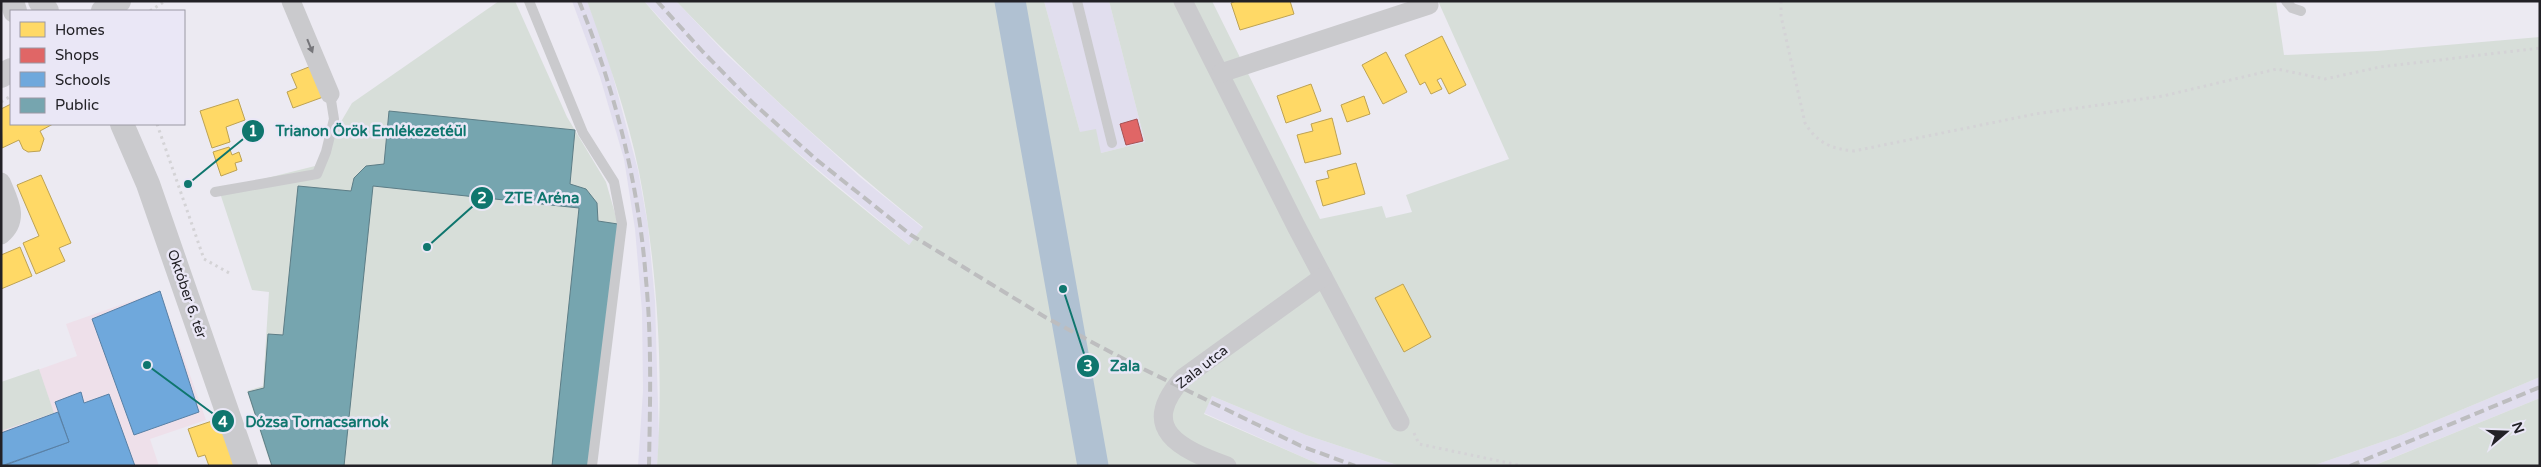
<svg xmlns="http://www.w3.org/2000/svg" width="2541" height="467" font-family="'Varela Round',sans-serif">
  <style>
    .built { fill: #e1deee }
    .education { fill: #eee0ea }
    .green { fill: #d7ded9 }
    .homes { fill: #ffd966; stroke: #bda253 }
    .shops { fill: #e06666; stroke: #a75153 }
    .schools { fill: #6fa8dc; stroke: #5880a5 }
    .public { fill: #76a5af; stroke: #5d7d86 }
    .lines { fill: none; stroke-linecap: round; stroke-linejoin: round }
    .river { stroke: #b0c1d2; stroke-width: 31 }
    .path { stroke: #d4d3d6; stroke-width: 3; stroke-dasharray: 2.5 4; stroke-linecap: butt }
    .service { stroke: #cacacd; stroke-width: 10 }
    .minor { stroke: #cacacd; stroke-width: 19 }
    .tertiary { stroke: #cacacd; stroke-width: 24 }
    .rail { stroke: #bdbdbf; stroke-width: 4; stroke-dasharray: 10 5; stroke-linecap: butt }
    .oneway { fill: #76767a }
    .labels { text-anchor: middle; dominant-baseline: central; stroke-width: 5; stroke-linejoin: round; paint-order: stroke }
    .street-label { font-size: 14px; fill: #222126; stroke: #eae7f6 }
    .leader { fill: none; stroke: #0f766e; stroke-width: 2 }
    .callout-dot { fill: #0f766e; stroke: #eae7f6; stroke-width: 2 }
    .mark-label { font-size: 15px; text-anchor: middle; font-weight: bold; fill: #fff }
    .callout-label { font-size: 15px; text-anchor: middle; font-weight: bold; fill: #0f766e; stroke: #eae7f6; stroke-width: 5; stroke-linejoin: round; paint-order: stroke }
  </style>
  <rect width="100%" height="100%" fill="#eceaf2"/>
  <!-- built -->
  <g class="built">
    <polygon points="572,1 587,1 607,54 638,170 648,226 655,301 659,438 657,466 638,466 643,391 642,311 635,229 624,159 600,77"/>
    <polygon points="644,1 676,1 726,54 793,116 860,177 923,228 909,245 776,135 708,70"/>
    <polygon points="1044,1 1109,1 1145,142 1101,153 1080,132"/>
    <polygon points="2540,377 2540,398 2375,465 2312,466 2399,436"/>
    <polygon points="1212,396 1306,435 1400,466 1323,466 1204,413"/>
  </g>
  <!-- education -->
  <polygon class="education" points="160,291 206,420 150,439 159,466 1,466 1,383 77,356 66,324"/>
  <!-- green -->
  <g class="green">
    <polygon points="499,1 515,1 567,117 606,182 618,224 595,466 271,466 247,391 263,386 269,292 252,290 219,190 315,166 352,103"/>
    <path d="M587 1H644C722 93 815 171 909 245L923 227C836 157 753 82 676 1H1044L1080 132 1096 129 1101 153 1145 142 1109 1H1212L1320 219 1382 206 1386 218 1412 212 1406 195 1509 159 1438 1H2276L2284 55 2377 51 2540 37V377L2399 436 2312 466H1400L1306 435 1212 396 1204 414 1323 466H657C664 372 657 263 639 172 627 113 607 57 587 1Z"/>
    <polygon points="39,369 54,413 1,431 1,382"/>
    <polygon points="2540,398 2540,466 2373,466"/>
  </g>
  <!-- homes -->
  <g class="homes">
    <polygon points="1236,1 1290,1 1294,14 1240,30 1231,3"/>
    <polygon points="1442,36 1466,85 1449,94 1441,78 1437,80 1442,89 1431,94 1425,82 1420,85 1405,55"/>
    <polygon points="1386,52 1407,92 1383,104 1362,65"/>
    <polygon points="314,65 326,96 293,108 287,92 297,88 291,74"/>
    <polygon points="1311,84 1321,111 1286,123 1277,96"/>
    <polygon points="1364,96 1370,114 1347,122 1341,105"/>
    <polygon points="238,99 245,120 226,127 230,142 212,148 200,111"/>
    <polygon points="11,104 11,124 53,124 40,131 44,139 40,151 28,152 23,149 19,140 2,148 1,109"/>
    <polygon points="1332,118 1341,154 1305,163 1297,135 1313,131 1311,124"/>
    <polygon points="229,147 232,155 239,152 242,161 235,163 237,170 221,176 213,152"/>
    <polygon points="1356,163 1365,194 1323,206 1316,181 1329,178 1327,171"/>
    <polygon points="41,175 71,243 59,248 65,261 36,274 23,243 39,236 17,185"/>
    <polygon points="20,247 32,276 1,289 1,255"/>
    <polygon points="1403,284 1431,337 1404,352 1375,298"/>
    <polygon points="221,418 237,466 209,466 205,455 198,457 188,429"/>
  </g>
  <!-- shops -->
  <polygon class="shops" points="1137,119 1143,141 1126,145 1120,124"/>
  <!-- schools -->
  <g class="schools">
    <polygon points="160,291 199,412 134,435 92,319"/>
    <polygon points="81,392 84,403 109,394 135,466 3,466 69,442 55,402"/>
    <polygon points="58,412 69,442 1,466 1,433"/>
  </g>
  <!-- public -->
  <polygon class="public" points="389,111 575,130 570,184 586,189 597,203 598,221 618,224 594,466 552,466 579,208 373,186 344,466 272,466 248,392 264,388 268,334 283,335 298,186 351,191 354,178 366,166 384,164"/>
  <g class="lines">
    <!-- river -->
    <polyline class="river" points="1010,1 1093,466"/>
    <!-- path -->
    <g class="path">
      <path d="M1781 1V16L1805 123C1817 143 1832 149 1854 151L2035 114 2163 96 2277 69 2325 79 2380 67 2540 48"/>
      <polyline points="150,11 165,1"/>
      <polyline points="1,102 11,96"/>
      <polyline points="157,124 204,259 231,274"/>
      <polyline points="1414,433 1419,444 1523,466"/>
    </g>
    <!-- service -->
    <g class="service">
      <polyline points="529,1 583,133 614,182 622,224 592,466"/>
      <polyline points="1077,1 1112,143"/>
      <polyline points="2286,1 2292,8 2301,11"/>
      <polyline points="215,192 317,174 326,152 334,119 330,94"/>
    </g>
    <!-- minor -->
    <g class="minor">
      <polyline points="291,1 330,94"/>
      <polyline points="1183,1 1296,226 1400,422"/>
      <polyline points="1221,73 1429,5"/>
      <path d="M1 182C9 201 20 219 1 235"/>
      <path d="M1227 466C1180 449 1137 429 1183 378L1323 277"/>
    </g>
    <!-- tertiary -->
    <g class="tertiary">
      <polyline points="12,1 15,11"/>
      <polyline points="40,1 47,11"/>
      <polyline points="103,11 119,1"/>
      <polyline points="1,76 11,70"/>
      <polyline points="122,124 148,184 246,466"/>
    </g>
    <!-- rail -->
    <g class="rail">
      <path d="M579 1C615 90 639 185 646 280 652 342 650 404 649 466"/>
      <polyline points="657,1 703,52 753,103 817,160 911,235 1045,317 1131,363 1301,446 1355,466"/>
      <polyline points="2350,466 2540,387"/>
    </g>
  </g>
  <!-- one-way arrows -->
  <defs><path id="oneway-solid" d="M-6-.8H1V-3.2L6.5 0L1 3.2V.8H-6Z" transform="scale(1.25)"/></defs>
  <use class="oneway" href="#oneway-solid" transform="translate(310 46) rotate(68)"/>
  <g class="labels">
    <!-- street labels -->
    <g class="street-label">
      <text transform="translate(187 294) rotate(71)">Október 6. tér</text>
      <text transform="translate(1202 367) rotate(-38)">Zala utca</text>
    </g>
  </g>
  <!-- callouts -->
  <path class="leader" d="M188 184L253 131M427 247L482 198M1063 289L1088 366M147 365L223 421"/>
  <g class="callout-dot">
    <circle cx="188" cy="184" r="5"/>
    <circle cx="427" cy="247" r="5"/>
    <circle cx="1063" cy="289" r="5"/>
    <circle cx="147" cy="365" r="5"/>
    <circle cx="253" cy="131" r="12"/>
    <circle cx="482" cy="198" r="12"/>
    <circle cx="1088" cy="366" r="12"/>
    <circle cx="223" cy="421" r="12"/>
  </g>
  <g class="mark-label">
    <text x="253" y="136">1</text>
    <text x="482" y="203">2</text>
    <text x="1088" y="371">3</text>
    <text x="223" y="427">4</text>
  </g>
  <g class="callout-label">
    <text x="371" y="136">Trianon Örök Emlékezetéül</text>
    <text x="542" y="203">ZTE Aréna</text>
    <text x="1125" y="371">Zala</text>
    <text x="317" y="427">Dózsa Tornacsarnok</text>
  </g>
  <!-- border -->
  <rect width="2541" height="467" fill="none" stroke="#222126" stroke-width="5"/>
  <!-- legend -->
  <rect x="10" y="10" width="175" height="115" fill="#eae7f6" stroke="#9a98a3"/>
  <rect x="20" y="22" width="25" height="15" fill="#ffd966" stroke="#9a98a3"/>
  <text x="55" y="35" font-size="15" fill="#222126">Homes</text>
  <rect x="20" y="48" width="25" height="15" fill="#e06666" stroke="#9a98a3"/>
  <text x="55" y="60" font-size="15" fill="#222126">Shops</text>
  <rect x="20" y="72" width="25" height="15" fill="#6fa8dc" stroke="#9a98a3"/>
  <text x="55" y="85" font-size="15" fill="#222126">Schools</text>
  <rect x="20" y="98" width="25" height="15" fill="#76a5af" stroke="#9a98a3"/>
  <text x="55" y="110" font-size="15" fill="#222126">Public</text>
  <!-- north arrow -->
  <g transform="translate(2506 432) rotate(71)" stroke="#eae7f6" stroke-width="4" paint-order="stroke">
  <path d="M0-4L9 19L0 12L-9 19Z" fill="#222126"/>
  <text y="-8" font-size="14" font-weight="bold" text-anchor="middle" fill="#222126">N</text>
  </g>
</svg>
